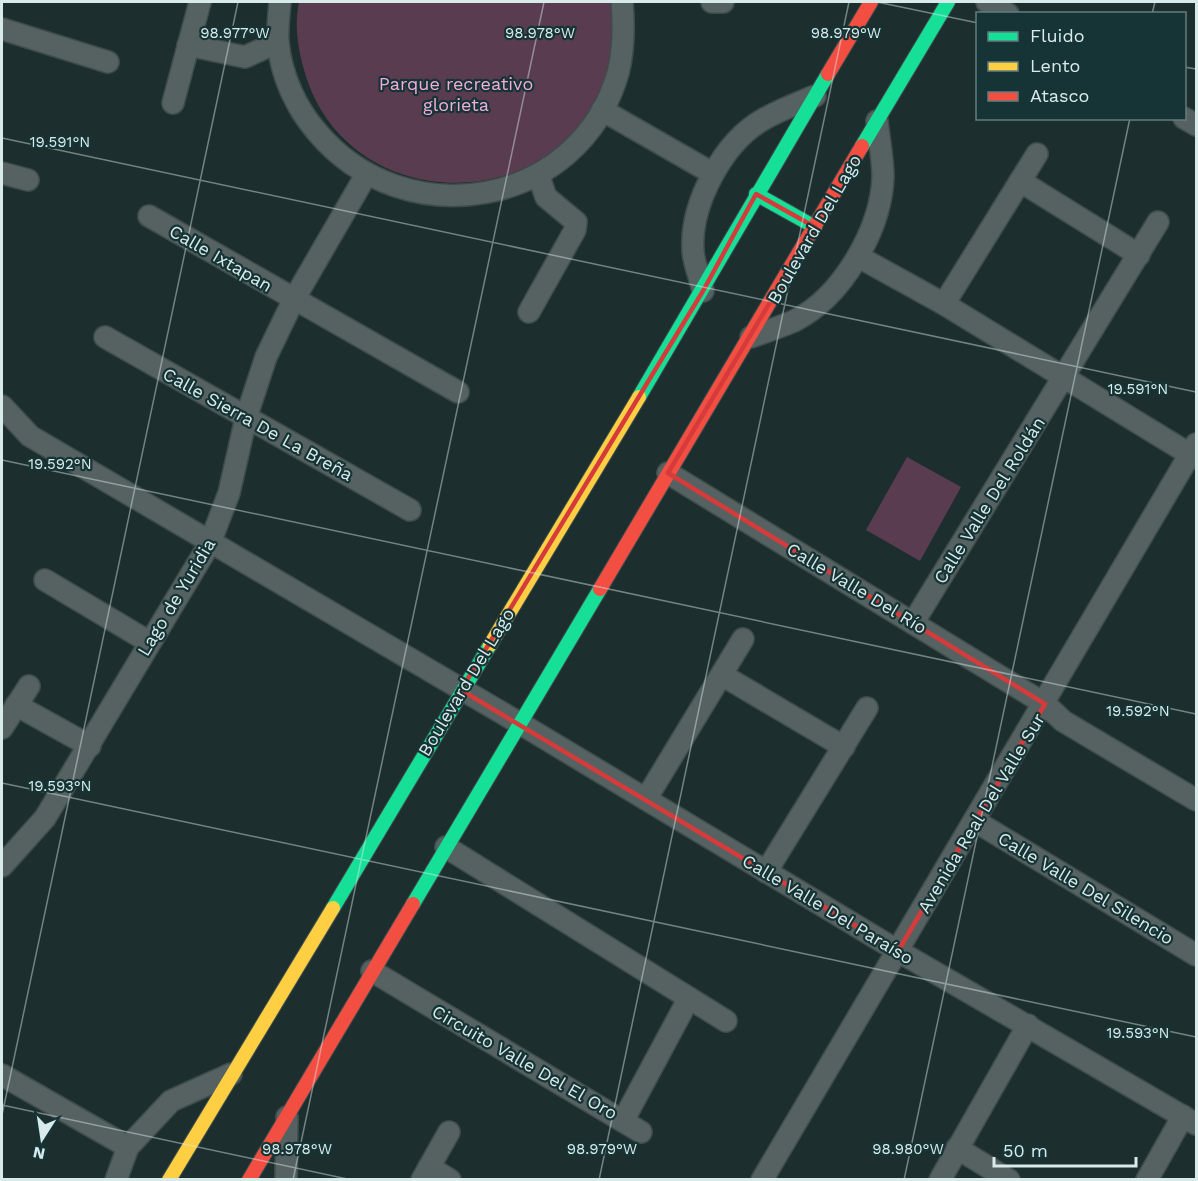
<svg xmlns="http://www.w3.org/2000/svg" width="1198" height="1181" font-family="'Work Sans',sans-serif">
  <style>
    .park { fill: #5a3c51 }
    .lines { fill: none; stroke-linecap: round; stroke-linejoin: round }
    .street-casing { stroke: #3e4c4c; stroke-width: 24 }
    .fast-casing { stroke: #3e4c4c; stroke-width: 16 }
    .slow-casing { stroke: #3e4c4c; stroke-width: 16 }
    .jam-casing { stroke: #3e4c4c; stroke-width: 16 }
    .street { stroke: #566262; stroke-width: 21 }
    .fast { stroke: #16e098; stroke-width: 14 }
    .slow { stroke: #ffcf43; stroke-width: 14 }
    .jam { stroke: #f24e42; stroke-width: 14 }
    .marked { fill: none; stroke: #d63b3b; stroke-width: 4.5; stroke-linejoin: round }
    .ticks { fill: none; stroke: #d9eaea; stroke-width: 1.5; stroke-opacity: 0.45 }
    .labels { text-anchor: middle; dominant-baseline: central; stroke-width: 4.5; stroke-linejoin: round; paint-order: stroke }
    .park-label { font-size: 18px; fill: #f3acdb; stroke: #163435 }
    .street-label { font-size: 18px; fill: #d9eaea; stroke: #163435 }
    .ticks-label { font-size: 15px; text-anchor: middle; fill: #d9eaea; stroke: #163435; stroke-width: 4.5; stroke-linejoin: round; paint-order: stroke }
  </style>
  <rect width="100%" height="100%" fill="#1d2e2e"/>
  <!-- park -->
  <g class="park">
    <path d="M299 2H614C616 40 613 78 592 111 519 220 343 203 305 73 298 50 294 26 299 2Z"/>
    <polygon points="907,457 961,487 920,561 866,530"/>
  </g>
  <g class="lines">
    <!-- street casing -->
    <g class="street-casing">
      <g id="street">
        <path d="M280 2C279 15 277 29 278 42 281 75 296 108 317 132 404 236 579 209 618 73 624 50 624 26 622 2"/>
        <polyline points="712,2 723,2"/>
        <polyline points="987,2 1008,14"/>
        <polyline points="2,29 108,62"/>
        <polyline points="188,45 245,57 278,42"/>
        <polyline points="173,103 200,2"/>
        <polyline points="602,110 712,173"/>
        <polyline points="1184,118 1196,125"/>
        <polyline points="2,173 28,180"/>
        <polyline points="1020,181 1139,255"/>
        <polyline points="149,216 458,392"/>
        <polyline points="859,257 944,304 1196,458"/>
        <path d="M703 291C700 278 694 264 693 251 690 204 723 142 764 119 780 110 798 103 815 96"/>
        <polyline points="944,304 1037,154"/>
        <polyline points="529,312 575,230 576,222 546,197 538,174"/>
        <polyline points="105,337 410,510"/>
        <path d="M751 337C765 332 780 327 794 321 842 297 881 230 883 177 883 159 879 139 877 121"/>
        <polyline points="2,406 30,436 521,724 898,951 1196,1124"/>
        <polyline points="668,473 1045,704 1063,721 1196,800"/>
        <polyline points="45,580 149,642"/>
        <polyline points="913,623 1158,222"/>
        <polyline points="722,675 844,747"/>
        <polyline points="16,705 90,746"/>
        <polyline points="2,728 29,686"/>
        <polyline points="646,799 743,639"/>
        <polyline points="975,821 1196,955"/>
        <polyline points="446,847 726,1021"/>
        <polyline points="2,866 45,818 210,543 229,493 246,418 266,357 293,301 366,175"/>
        <polyline points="766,872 867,708"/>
        <polyline points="372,971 641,1132"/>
        <polyline points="2,1075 128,1147"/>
        <polyline points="623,1121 689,998"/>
        <polyline points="957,1148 1009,1180"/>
        <polyline points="429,1167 450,1180"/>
        <polyline points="116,1180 128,1147 171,1101 231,1074"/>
        <polyline points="286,1180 287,1117"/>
        <polyline points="422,1180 449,1132"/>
        <polyline points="762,1180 1196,444"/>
        <polyline points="940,1180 1028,1025"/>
        <polyline points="1147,1180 1183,1116"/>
      </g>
    </g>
    <!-- fast casing -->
    <g class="fast-casing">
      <g id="fast">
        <polyline points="862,146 948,2"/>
        <polyline points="756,194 815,227"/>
        <polyline points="639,397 828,74"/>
        <polyline points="413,904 600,589"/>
        <polyline points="333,908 490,645"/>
      </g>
    </g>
    <!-- slow casing -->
    <g class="slow-casing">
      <g id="slow">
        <polyline points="490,645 639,397"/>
        <polyline points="169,1180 333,908"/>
      </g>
    </g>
    <!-- jam casing -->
    <g class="jam-casing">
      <g id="jam">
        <polyline points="828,74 871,2"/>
        <polyline points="600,589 862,146"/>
        <polyline points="249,1180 413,904"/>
      </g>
    </g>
    <!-- street -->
    <use href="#street" class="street"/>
    <!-- fast -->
    <use href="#fast" class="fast"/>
    <!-- slow -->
    <use href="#slow" class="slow"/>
    <!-- jam -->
    <use href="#jam" class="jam"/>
  </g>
  <!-- marked area -->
  <path class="marked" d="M756 194 815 227 668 473 1045 704 898 951 461 690 703 291Z"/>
  <!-- ticks -->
  <path class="ticks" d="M877 2 978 23M1152 14 1155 2M1184 67 1196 69M2 138 1196 392M2 460 1196 714M2 783 1196 1037M2 1105 352 1180M2 1115 238 2M293 1180 544 2M599 1180 849 2M904 1180 1130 118"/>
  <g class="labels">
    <!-- park labels -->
    <g class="park-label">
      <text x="456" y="83">Parque recreativo<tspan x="456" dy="21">glorieta</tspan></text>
    </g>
    <!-- street labels -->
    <g class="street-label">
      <text transform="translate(814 229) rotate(-60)">Boulevard Del Lago</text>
      <text transform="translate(221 258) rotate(30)">Calle Ixtapan</text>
      <text transform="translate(258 424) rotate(29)">Calle Sierra De La Breña</text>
      <text transform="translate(989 500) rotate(-58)">Calle Valle Del Roldán</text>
      <text transform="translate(857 588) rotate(31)">Calle Valle Del Río</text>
      <text transform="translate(176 597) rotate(-59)">Lago de Yuridia</text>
      <text transform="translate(466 682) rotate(-59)">Boulevard Del Lago</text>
      <text transform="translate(981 813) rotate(-59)">Avenida Real Del Valle Sur</text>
      <text transform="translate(1086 888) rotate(31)">Calle Valle Del Silencio</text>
      <text transform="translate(828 909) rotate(31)">Calle Valle Del Paraíso</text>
      <text transform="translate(525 1062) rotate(30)">Circuito Valle Del El Oro</text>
    </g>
  </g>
  <g class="ticks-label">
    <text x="235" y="38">98.977°W</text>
    <text x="540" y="38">98.978°W</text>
    <text x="846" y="38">98.979°W</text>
    <text x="60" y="147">19.591°N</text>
    <text x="1138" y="394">19.591°N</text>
    <text x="60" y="469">19.592°N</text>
    <text x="1138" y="716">19.592°N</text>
    <text x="60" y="791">19.593°N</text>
    <text x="1138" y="1038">19.593°N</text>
    <text x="297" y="1154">98.978°W</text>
    <text x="602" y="1154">98.979°W</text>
    <text x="908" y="1154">98.980°W</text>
  </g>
  <!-- border -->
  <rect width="1198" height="1181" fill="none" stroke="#d9eaea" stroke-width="6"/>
  <!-- legend -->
  <rect x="976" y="12" width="210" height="108" fill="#163435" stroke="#647d7d" stroke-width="1.5"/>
  <rect x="988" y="32" width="30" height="9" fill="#16e098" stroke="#647d7d" stroke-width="1.5"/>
  <text x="1030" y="42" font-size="18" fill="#d9eaea">Fluido</text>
  <rect x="988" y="62" width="30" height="9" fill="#ffcf43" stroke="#647d7d" stroke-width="1.5"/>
  <text x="1030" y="72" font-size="18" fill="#d9eaea">Lento</text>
  <rect x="988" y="92" width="30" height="9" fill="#f24e42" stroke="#647d7d" stroke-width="1.5"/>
  <text x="1030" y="102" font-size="18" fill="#d9eaea">Atasco</text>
  <!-- north arrow -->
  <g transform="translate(42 1139) rotate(192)" stroke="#163435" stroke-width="4.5" paint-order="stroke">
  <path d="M0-4.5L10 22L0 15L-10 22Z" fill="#d9eaea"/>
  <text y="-9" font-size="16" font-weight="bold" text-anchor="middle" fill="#d9eaea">N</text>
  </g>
  <!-- scale -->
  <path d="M994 1157v9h142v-9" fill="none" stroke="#d9eaea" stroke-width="3"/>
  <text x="1003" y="1157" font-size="18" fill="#d9eaea" stroke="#163435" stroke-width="4.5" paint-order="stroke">50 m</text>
</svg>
